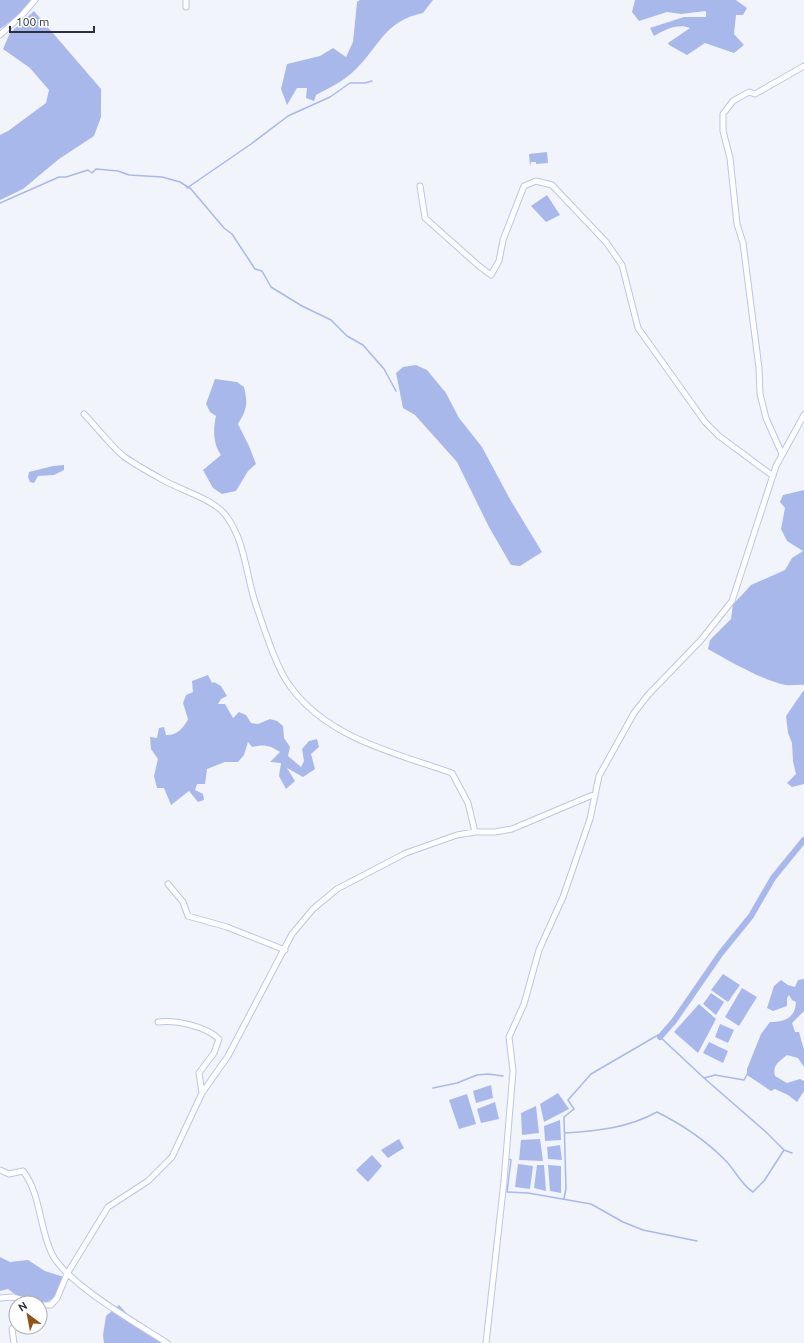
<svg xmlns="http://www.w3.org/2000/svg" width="804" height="1343" font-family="Ubuntu,sans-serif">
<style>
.forest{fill:#a8b8eb}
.water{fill:#a9b8eb}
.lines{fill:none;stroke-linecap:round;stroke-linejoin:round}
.stream{stroke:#a9b8eb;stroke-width:1.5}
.canal{stroke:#a9b8eb;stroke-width:6}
.minor-casing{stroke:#bbc6e6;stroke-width:7}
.minor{stroke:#fff;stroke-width:5}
</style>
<rect width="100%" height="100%" fill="#f2f4fb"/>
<path class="forest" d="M0 0H30L31 1 16 17 0 29Z
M360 0H433L423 13C384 21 380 46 355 70 344 81 329 88 316 95L314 101 306 98 307 88H297L287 105 281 89 287 64 320 56 333 48 346 57 353 42 357 2Z
M635 0H736L747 8 743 15H736L734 34 744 45 734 53 705 43 687 55 669 45 668 43 690 28C678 23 664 30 654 36L650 28 684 17H706V11L681 14 667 12 639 21 632 12Z
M34 11 101 89V117L94 136 59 159 23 189 0 200V135L8 131 46 103 49 90 30 68 3 49 10 33Z
M416 365 427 370 446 393 459 418 482 447 511 501 542 552 520 566 511 565 489 527 457 462 415 415 403 408 396 373 403 367Z
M215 379 237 382 244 387C248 404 247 409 238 424L249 446 256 464 248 471 236 491 222 494 213 488 203 470 221 455C213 444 213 429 216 416L210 412 206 404Z
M64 465V470L54 475 38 476 34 483 30 482 28 477 29 472 53 466Z
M804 490V685C798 684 791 686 785 685 758 678 733 663 708 649L710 640 731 619 733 604 741 596 751 585 785 570 792 558 803 551 787 541 781 529 785 508 780 502 783 495Z
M208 675 212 683 214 682 221 686 227 696 221 699 218 704H225L233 718 239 712 246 715 251 723 258 724 270 719 277 721 283 726 284 738 290 747 288 756 301 767 304 761 302 749 309 741 317 739 319 747 311 754 315 769 303 777 287 768 295 781 286 789 279 776 281 763 270 762 280 752C270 745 264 744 252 747L248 742 244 755 238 762H225L207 769 205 784H197L195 790 203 794 204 800 198 802 189 791 171 805 164 788H157L154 776 158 759 151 749 150 737 157 738 159 728 164 727 166 735C176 736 184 728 188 719L183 703 186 695 193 692 192 681Z
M804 690V784L792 787 787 783 796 774 793 761 792 743 788 733 786 716Z
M0 1257 10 1262 28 1260 45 1271 64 1277 55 1297 44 1304 33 1303 20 1298 8 1289 0 1291Z
M119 1305 143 1331 164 1343H104L103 1335 106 1316Z"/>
<path class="water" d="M547 152 548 163 536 164V162H531L530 166 529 154Z
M547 195 560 215 546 222 531 206Z
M723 974 740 985 728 1002 711 990Z
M804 979V1011L792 1023 795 1032H799L804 1050V1067L798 1058 787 1055C779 1062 772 1065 775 1076L787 1083 800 1079 804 1081V1091L797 1102 788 1095 775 1089 771 1091 747 1075V1069L761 1034 770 1022C785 1022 795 1018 796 1002L792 1000 789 995 787 998V1006L773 1011 767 1008 774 986 781 980 788 985 795 987 798 980Z
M742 988 757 997 739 1026 725 1017Z
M711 993 724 1002 716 1015 703 1004Z
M699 1004 716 1019 698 1053 674 1032Z
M720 1024 734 1030 728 1043 715 1037Z
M709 1042 728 1051 723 1063 703 1053Z
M491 1085 493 1098 476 1103 473 1091Z
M558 1093 569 1109 544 1122 540 1104Z
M467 1094 476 1124 459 1129 449 1100Z
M495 1102 499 1119 481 1123 477 1109Z
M536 1106 539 1133 522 1135 521 1113Z
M560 1120 561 1140 545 1141 544 1126Z
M399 1139 404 1148 388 1158 381 1150Z
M540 1139 543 1161 519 1160 521 1140Z
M560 1145 562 1160 548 1159 547 1147Z
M372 1155 382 1166 368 1182 356 1170Z
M518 1164 533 1166 530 1189 515 1187Z
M537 1165H544L546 1191 534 1188Z
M548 1165 561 1166V1193L550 1191Z"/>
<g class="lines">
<path class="stream" d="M187 188 251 144 288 116 330 97 350 83H365L372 81
M0 203 59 177H66L88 170 92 173 96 169 118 171 129 175 162 177 180 182 191 189 224 228 232 234 255 269 262 271 271 287 302 306 331 320 347 336 363 345 384 369 396 391
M704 1078 766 1132 784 1150 792 1153
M433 1088 457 1083 477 1075 488 1074 503 1076
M565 1133C597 1131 628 1128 657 1112 681 1124 705 1140 724 1159 735 1169 740 1184 753 1192L764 1181 784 1150
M509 1159 511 1160 507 1192 528 1193 591 1204 623 1222 643 1230 697 1241
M564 1198 566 1189 564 1117 574 1109 568 1100 591 1074 658 1035 704 1078 715 1075 744 1080 748 1073"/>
<path class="canal" d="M660 1037 674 1021 721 953 751 916 773 878 804 840"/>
<defs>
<path id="minor" d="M186 0V7
M0 35 22 15 35 0
M420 186 425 218 479 266 491 275 499 261 503 240 524 186 536 181 552 185 606 242 622 265 638 328 705 422 719 436 773 476
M84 414C96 426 113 449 126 458 138 466 152 474 165 481 183 491 216 500 227 517 245 542 246 574 255 602 263 625 276 668 290 686 327 738 395 753 452 773L468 803 475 832
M782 454 766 418 760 394 759 368 743 243 737 224 730 158 723 131V114L733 101 749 92 755 94 804 66
M168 884 183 902 188 916 227 927 285 950
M158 1022C177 1020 205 1026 219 1039L214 1053 199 1073 202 1093
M0 1170 9 1174 23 1171C41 1194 39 1228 52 1254 67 1284 138 1324 167 1343
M0 1298 13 1297 33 1303
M40 1305H51L57 1298 67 1274 108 1207 148 1181 172 1157 202 1093 228 1056 292 934 313 909 337 889 406 853 457 835 475 832H495L512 829 595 794
M14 1343 12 1329 16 1324
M486 1343 504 1181 513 1071 509 1037 524 1004 539 950 563 897 590 819 599 776 634 713 648 695 701 640 732 601 776 466 804 415"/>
</defs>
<use href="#minor" class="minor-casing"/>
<use href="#minor" class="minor"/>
</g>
<g transform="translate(28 1315) rotate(328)"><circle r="19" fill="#ffffff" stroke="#abacb1"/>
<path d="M0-3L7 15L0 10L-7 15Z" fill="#905414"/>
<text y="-6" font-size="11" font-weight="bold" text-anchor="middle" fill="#2c303d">N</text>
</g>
<path d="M10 26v6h84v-6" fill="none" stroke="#2c303d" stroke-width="2"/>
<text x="16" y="26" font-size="12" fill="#2c303d" stroke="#ffffff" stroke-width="3" paint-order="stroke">100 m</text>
</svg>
